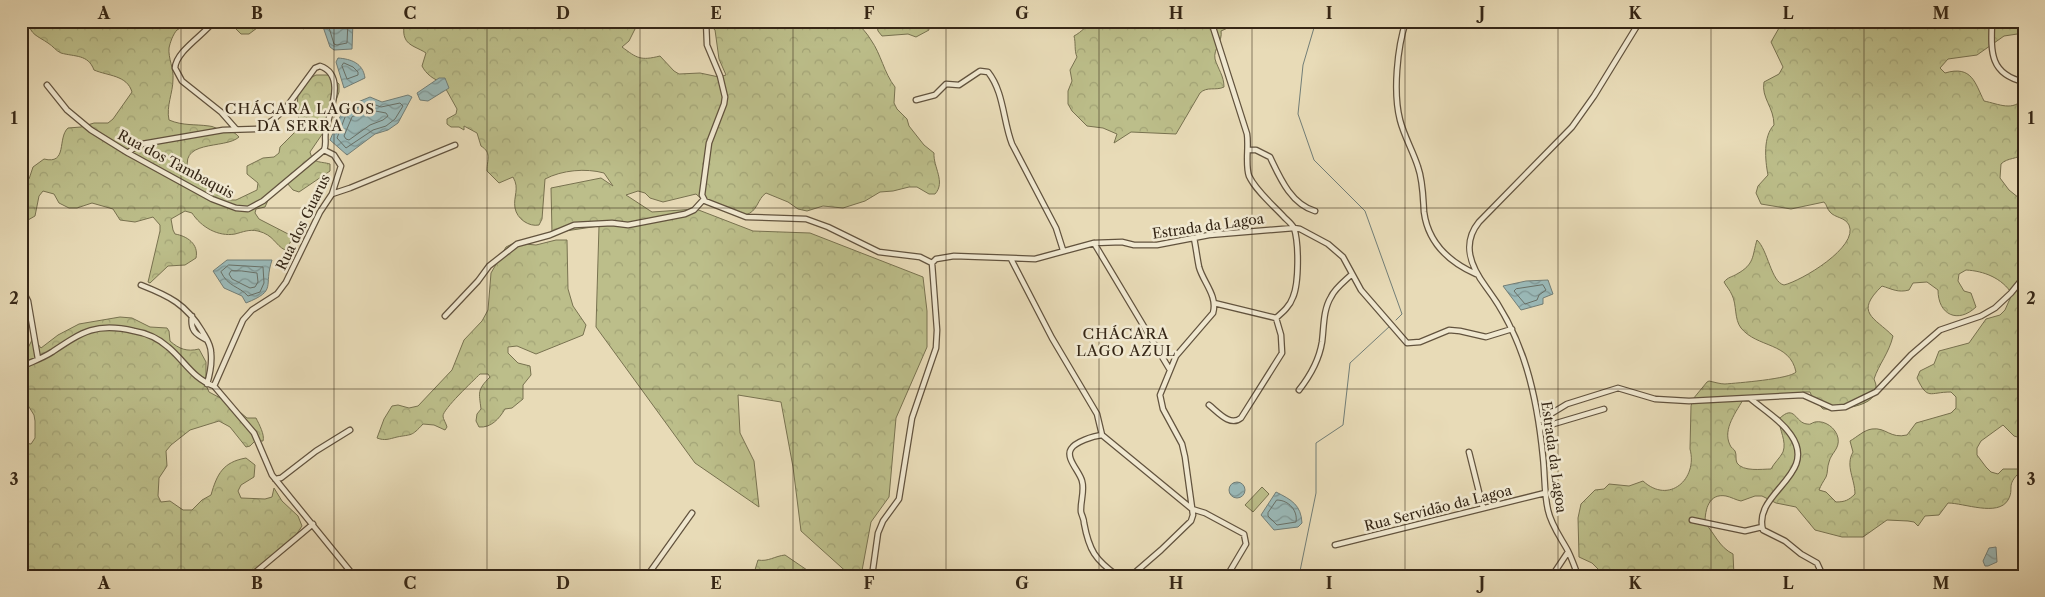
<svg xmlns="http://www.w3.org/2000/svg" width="2045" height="597" font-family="'Libre Caslon Text',serif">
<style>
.green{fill:#bcbe8a;stroke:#787250}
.forest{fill:url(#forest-crowns);stroke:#787250;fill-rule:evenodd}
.water{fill:url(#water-waves);stroke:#727e77}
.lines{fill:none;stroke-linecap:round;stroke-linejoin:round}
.shore{stroke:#687067;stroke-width:1}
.stream{stroke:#727e77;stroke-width:1}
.minor-casing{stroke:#62533e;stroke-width:7}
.minor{stroke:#f0e8d0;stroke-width:4.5}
.grid{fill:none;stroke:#352616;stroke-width:1;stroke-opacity:0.55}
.labels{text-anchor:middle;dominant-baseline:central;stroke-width:5;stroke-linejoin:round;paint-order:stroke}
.street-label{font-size:14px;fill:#352616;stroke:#f0e8d0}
.neighbourhood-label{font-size:15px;letter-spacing:1px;fill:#352616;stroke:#f0e8d0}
.neatline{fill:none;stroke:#352616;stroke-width:2}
.grid-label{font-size:16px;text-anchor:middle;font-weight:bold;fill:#352616}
</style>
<defs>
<pattern id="forest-crowns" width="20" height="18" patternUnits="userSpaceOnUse" patternTransform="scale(1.25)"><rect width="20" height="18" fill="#bcbe8a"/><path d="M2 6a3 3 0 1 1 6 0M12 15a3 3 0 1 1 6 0" fill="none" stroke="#a2a376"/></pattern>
<pattern id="water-waves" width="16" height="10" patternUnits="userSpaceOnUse" patternTransform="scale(1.25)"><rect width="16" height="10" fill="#9ab9b8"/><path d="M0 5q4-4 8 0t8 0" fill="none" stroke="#7e9695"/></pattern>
</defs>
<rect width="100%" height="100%" fill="#e8dbb7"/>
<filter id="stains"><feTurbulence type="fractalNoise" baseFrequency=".004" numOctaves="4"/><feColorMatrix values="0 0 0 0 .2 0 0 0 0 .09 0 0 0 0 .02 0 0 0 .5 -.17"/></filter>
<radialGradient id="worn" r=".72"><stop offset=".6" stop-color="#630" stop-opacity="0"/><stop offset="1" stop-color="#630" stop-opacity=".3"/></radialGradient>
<path class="green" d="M1262 487 1269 494 1253 512 1245 505Z"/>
<path class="forest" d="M28 21H209C199 30 184 24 177 30 173 34 170 43 169 48 168 58 174 69 173 79 173 93 166 106 169 120 183 126 195 124 209 126 213 126 217 129 221 130 229 132 233 130 239 137 225 150 175 138 190 175L228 200H236L257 190 258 183 247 174V166L263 158 274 157 279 153 280 147 294 133 299 121 297 107 298 94 310 78 316 75H329L339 84V92L325 130 310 152C313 164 320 161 330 164V171L299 192 293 190 287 183 270 196 265 207 256 209 255 213 259 219 292 236V240L285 250C275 245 274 235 258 231 249 229 243 232 235 234 218 237 201 227 192 213L185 211 171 219 173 230 175 234C187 236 199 244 196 258L185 265 168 266 150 283 148 282 149 278 160 231V225L153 217 135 222 120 220 113 209 92 203 77 208H69L59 203 54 194 43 191 39 196 35 216 21 224V183L29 179 33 167 44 159C68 165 57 138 68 128L81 127 94 123H108L113 119 132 92C127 75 108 76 94 70 88 54 75 57 61 53 56 51 53 46 48 43 38 36 30 35 28 21Z
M236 21H307L304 29 293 23 277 28 274 22 261 25 249 34H241L236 29Z
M401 21H644L635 29 629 41 622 47C637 58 640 61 660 56L674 71 679 74 700 73 719 77 726 75 719 59 715 30 705 21H855C861 27 867 33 871 40 881 54 884 73 895 87L894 103 897 109 907 119 909 126 924 145 934 153C933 167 946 182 935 194H929L917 187H909L893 191 880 192 865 201 843 208 823 206 807 211 798 209 788 202 766 193C757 199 758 212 745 215L705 202 696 194 663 202 650 198 645 193 638 191 626 195 652 212 696 209 753 231 810 233 923 277 927 311V347L896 418 889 497 871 522 861 576H851L801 531 793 467 781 402 738 395 740 433 754 461 759 507 695 463 596 327 599 226 552 233 551 188 601 178 613 186 604 173C586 168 562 170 545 179L542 219 539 225C529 227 517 219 515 208 513 196 520 189 513 177L499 183 487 171C487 159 492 153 481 146L477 133 464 126V130L459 127H451L447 124V119L456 114 457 109 442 82C434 80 426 74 422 66L426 53C419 48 408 46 405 38 402 31 406 26 401 21Z
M876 21H927L929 30 916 37 908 34 882 36 878 31Z
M1095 21H1234L1232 26 1221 31C1223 41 1213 49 1215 59 1218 69 1224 76 1224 87 1216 91 1207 86 1200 93L1176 134 1131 132 1114 143 1117 134 1103 128 1087 126 1072 111 1068 104V91L1072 81 1070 70 1077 57C1074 50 1076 43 1074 36 1082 32 1086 25 1095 21Z
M1783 21H2024V33L2004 36 1977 55 1948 59 1940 68 1945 73C1972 65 1975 83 1984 101 1999 104 2013 112 2024 98V153C2017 160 2008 157 2001 164L2000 178 2009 190 2024 202V439L2014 436 2003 425 1981 441 1977 448V455L1986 467 1991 472 1998 474 2003 469H2017L2020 472C2005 486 2015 488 2008 500 1998 517 1964 503 1948 503L1939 515 1925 516 1918 526 1914 522 1908 521 1887 520 1863 537H1842L1815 530 1796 507 1776 503 1762 496H1755L1741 501C1736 500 1731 497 1726 496 1709 493 1705 509 1705 523 1715 534 1719 547 1733 554L1734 576H1670L1656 574 1648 576H1605L1592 563 1579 557 1578 518 1581 504 1595 490 1604 489 1609 484 1629 486 1643 481C1669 505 1698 479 1690 449L1691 406 1693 399 1707 382 1709 381C1714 382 1720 384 1725 384 1737 383 1790 379 1796 372 1790 342 1757 348 1741 328 1734 319 1737 305 1732 295 1730 290 1726 286 1724 282 1728 277 1732 277 1737 274 1755 264 1752 256 1757 240 1768 250 1771 282 1784 285 1801 281 1859 247 1849 225 1845 217 1835 218 1830 212 1827 209 1827 205 1824 202L1791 209 1761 204 1756 193 1758 186 1768 175C1765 160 1763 136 1774 125 1774 107 1761 98 1764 82L1779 74 1783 67 1771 42ZM1966 270C1984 271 2002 278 2012 294L2005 310 2000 315 1986 319 1969 343 1939 351 1934 364 1920 371 1917 378C1928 401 1929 392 1951 392L1956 397V408L1951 413 1916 423 1907 435C1890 439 1886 427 1872 429 1864 430 1857 437 1850 441L1853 452C1845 466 1855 479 1855 494 1849 500 1845 502 1836 502L1826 492 1819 490C1821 485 1823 482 1826 477 1828 473 1827 467 1829 462 1831 453 1840 449 1838 438 1836 428 1825 420 1815 422 1811 423 1811 425 1807 424 1795 423 1795 403 1779 419 1779 430 1787 441 1783 452 1780 458 1774 463 1771 469 1762 469 1743 472 1737 463 1735 459 1737 455 1735 451 1734 449 1731 448 1730 445 1722 429 1737 411 1744 398 1759 394 1773 393 1787 398L1803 392H1810L1813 399 1823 409C1840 410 1887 407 1874 379 1879 364 1889 353 1893 336 1874 317 1854 313 1882 286 1892 289 1898 293 1909 290L1913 283 1927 282 1938 290C1938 315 1958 324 1976 307L1971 293 1964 291 1958 281 1959 274Z
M556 240H567L568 289 573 306 586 325 583 335 536 354 517 346 508 347V353L518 363 530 366 531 375 523 385V399L512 408 505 409C499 419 491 428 479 427L476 421 477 414 481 409C479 392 477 390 490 377L488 374H480C473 381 443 409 443 416 443 419 446 423 447 427L445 430 434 425 423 424C411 437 412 434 397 437 389 439 385 441 377 438L384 419 392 406 398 405 409 408 418 406 452 370 464 340 482 321 488 310 491 273 506 247 514 243 536 245Z
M120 317 132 318 150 327 167 328 169 331 170 341C179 349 187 352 199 349L206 362V385L209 392 228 402 247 418H256C259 424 265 435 263 441H255L250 446 246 447 230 427 219 421 190 430 171 445 166 451 167 466 159 478 158 496 161 502 170 501 183 510H192L202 500 211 495C217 474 223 462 246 458L255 465 254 477 241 485 238 491 241 498 265 499 272 497 274 488 282 501 298 516 302 526 294 538 251 576H21V439L23 443 31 444 35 438V421L34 415 21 394V362L33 338 41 348 58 335 79 324Z
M785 555 807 570 800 576H752L754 573 758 560C768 562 775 556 785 555Z"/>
<path class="water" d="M321 21H353L352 49 334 50 330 47Z
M338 58C351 59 363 63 365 78L344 88 336 62Z
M439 78H445L449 88 428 101 420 100 417 93Z
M408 95 412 97 398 123 388 130 375 134 347 155 330 140 345 105 348 106 370 97 382 102Z
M227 260H272C263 287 278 290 246 303L242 296 224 288 213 271Z
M1548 280 1553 294 1543 298V304L1521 310 1503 286 1526 281Z
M1229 490a8 8 0 1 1 16 0a8 8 0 1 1-16 0Z
M1276 492C1292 500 1301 505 1302 523L1298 527 1274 530 1261 515Z
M1996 547 1997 562 1988 566H1985L1983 561 1989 548Z"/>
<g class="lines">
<path class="shore" d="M327 21 334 44 337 45 347 43 348 21
M344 63 353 67 358 72V75L347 79 342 66Z
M370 103 381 107 400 103 403 106 395 119 386 126 373 130 346 148 337 138 347 112Z
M370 110 386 113 388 116 383 120 370 125 349 140 346 139 344 136 352 117Z
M229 265 263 267 264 283 260 292 248 296C239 286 228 287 221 272Z
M242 271 257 273 258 282 255 287 250 288 232 279 229 274 231 271Z
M1543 285 1546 290 1539 295 1537 300 1525 304 1514 291 1516 289Z
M1277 500C1289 500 1298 511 1296 522L1277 525 1268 516V513Z"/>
<path class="stream" d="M1316 21 1303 65 1298 114 1314 160 1365 211 1402 314 1396 320
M1299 576 1316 493V443L1343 425 1350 363 1390 326"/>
<defs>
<path id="minor" d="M214 21C204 35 176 51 175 68L182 81 221 112 236 129
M706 21 707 45 720 76 725 97 724 104 709 143 702 195 705 201 746 217 806 219 828 227 879 252 920 257 932 263 936 259 954 256 1035 259 1094 243 1122 242 1134 245H1157L1209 235 1294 228 1300 229 1328 244 1343 257 1361 290 1407 343 1420 342 1449 330 1460 331 1486 337 1512 329
M1211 21 1247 134C1249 146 1245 165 1249 176 1256 191 1273 205 1284 217 1287 220 1292 224 1294 228 1299 243 1299 283 1293 297 1290 306 1283 312 1276 318L1214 303
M1406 21C1397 48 1393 93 1400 120 1404 136 1413 151 1418 167 1423 181 1423 197 1424 212 1428 242 1449 262 1476 274
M1992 21C1991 51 1989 74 2024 82
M1542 24 1544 21
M47 85 67 110 91 130 128 153 212 199 236 208 248 209 263 201 324 150C327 144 324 137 326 130 329 113 347 75 320 66L315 68 285 109 273 120 258 129 223 130 142 144 136 146 128 153
M916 100 935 95 946 84 959 85 980 71 988 72C1004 92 1003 121 1012 144L1056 228 1063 250
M324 150 334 155 341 166 332 194 320 212 286 282 277 294 252 310 243 320 214 386 254 433 272 475 354 576
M1249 150H1256L1270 157C1280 178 1291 204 1315 211
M332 194 350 188 455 145
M1094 243 1170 370
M1011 259 1052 338 1097 414 1102 435 1192 509 1205 513 1244 534 1246 544 1227 576
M141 285C169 296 186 304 202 331 206 338 211 344 211 353 212 363 210 374 207 384
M21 287 28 301 38 359
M192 316C190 330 195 334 207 340
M445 316 478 281 489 266 517 244 550 235 574 225 612 223 628 225 685 214 694 210 704 199
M21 367C31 362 43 358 52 352 82 332 96 322 134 331 146 333 158 338 168 347 184 360 193 379 214 386
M1299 390C1310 376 1319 361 1322 342 1324 327 1323 310 1331 297 1335 288 1345 281 1352 274
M1751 399C1764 410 1781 420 1791 435 1819 475 1752 493 1763 530L1785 541 1801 554 1817 563 1823 576
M1209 405C1218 412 1230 427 1241 418L1282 353 1281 335 1276 318
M1539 421 1567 404 1618 388 1655 399 1689 401 1803 395 1832 408 1845 407 1876 392 1911 355 1940 330 1981 316 1995 308 2011 293 2024 277
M1540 428 1604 409
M1102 435C1093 436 1075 442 1071 449 1065 458 1080 472 1082 481 1085 491 1080 502 1081 512 1082 516 1084 519 1084 523 1089 550 1095 560 1118 576
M1469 452 1483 508
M275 479 281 478 316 451 350 430
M1692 520 1745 531 1762 527
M1335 545 1545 493
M251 576 313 524
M647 576 692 513
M872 576 878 533 883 521 899 499 912 418 936 348 937 330 932 263
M1131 576 1161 550 1191 521 1193 515 1185 457 1182 444 1163 409 1160 395 1176 356 1213 313C1218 296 1203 282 1199 267 1197 257 1196 248 1194 238
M1552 576 1568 552
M1578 576C1575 568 1572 559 1568 551 1561 538 1551 525 1548 510 1544 493 1545 475 1543 457 1537 396 1524 337 1486 287 1471 267 1461 244 1479 222L1572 127 1594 96 1640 21"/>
</defs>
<use href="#minor" class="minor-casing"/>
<use href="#minor" class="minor"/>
</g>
<path class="grid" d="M181 21V576M334 21V576M487 21V576M640 21V576M793 21V576M946 21V576M1099 21V576M1252 21V576M1405 21V576M1558 21V576M1711 21V576M1864 21V576M21 208H2024M21 389H2024"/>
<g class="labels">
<g class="street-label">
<text transform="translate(176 164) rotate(28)">Rua dos Tambaquis</text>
<text transform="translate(303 222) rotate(-64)">Rua dos Guarus</text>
<text transform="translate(1208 226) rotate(-8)">Estrada da Lagoa</text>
<text transform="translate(1554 457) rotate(82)">Estrada da Lagoa</text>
<text transform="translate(1438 508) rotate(-14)">Rua Servidão da Lagoa</text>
</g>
<g class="neighbourhood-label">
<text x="300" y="108">CHÁCARA LAGOS<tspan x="300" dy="17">DA SERRA</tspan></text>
<text x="1126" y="333">CHÁCARA<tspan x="1126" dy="17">LAGO AZUL</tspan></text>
</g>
</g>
<rect width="2045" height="597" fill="none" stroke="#e8dbb7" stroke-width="55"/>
<rect x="28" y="28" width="1990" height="542" class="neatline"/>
<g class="grid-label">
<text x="104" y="19">A</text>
<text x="257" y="19">B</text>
<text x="410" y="19">C</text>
<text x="563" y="19">D</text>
<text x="716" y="19">E</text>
<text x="869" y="19">F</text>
<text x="1022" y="19">G</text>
<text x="1176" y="19">H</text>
<text x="1329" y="19">I</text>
<text x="1482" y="19">J</text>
<text x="1635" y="19">K</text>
<text x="1788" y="19">L</text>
<text x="1941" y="19">M</text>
<text x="14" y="124">1</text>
<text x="2031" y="124">1</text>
<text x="14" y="304">2</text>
<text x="2031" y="304">2</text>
<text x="14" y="485">3</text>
<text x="2031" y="485">3</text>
<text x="104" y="589">A</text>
<text x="257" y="589">B</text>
<text x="410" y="589">C</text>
<text x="563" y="589">D</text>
<text x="716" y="589">E</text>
<text x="869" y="589">F</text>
<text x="1022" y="589">G</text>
<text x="1176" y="589">H</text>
<text x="1329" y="589">I</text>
<text x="1482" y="589">J</text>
<text x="1635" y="589">K</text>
<text x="1788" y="589">L</text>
<text x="1941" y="589">M</text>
</g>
<rect width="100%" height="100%" filter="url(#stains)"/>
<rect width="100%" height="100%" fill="url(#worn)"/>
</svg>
